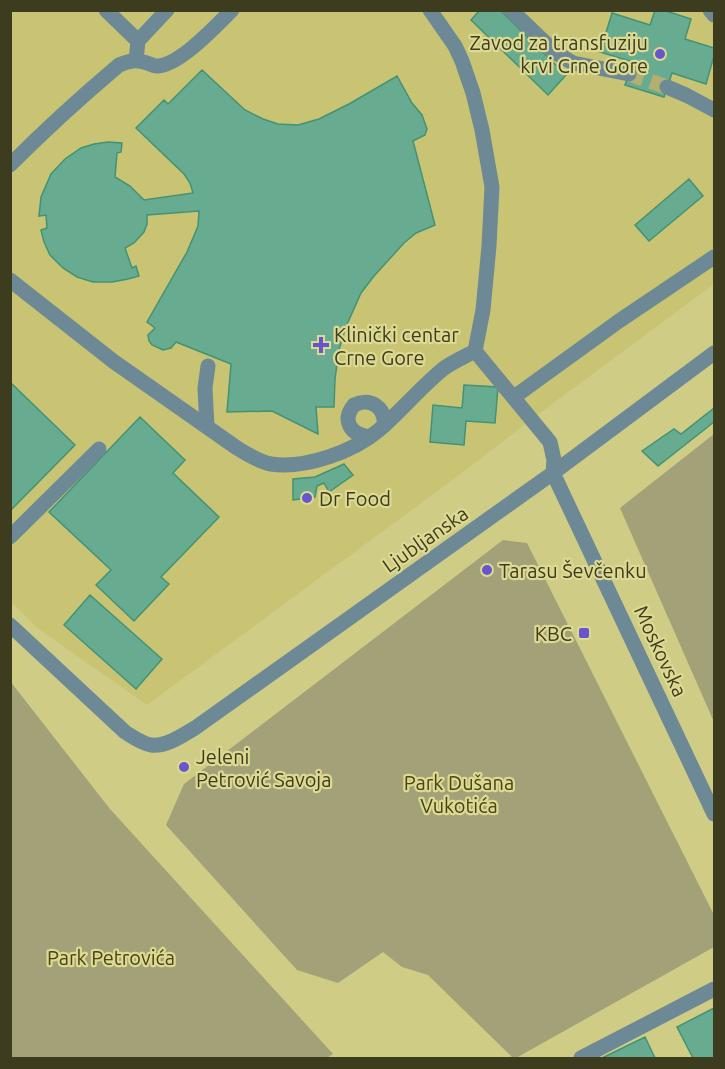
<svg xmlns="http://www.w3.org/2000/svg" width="725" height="1069" font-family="Ubuntu,sans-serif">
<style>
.built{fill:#c8c474}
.green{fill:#a3a177}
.building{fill:#67ac90;stroke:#439274;stroke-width:1.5}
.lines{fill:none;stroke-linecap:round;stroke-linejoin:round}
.minor-tunnel{stroke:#b2af71;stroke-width:15;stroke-dasharray:15 8;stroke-linecap:butt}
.minor{stroke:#6d8995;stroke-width:15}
.poi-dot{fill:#6854cd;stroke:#dcd992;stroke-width:2}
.labels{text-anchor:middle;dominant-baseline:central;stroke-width:4.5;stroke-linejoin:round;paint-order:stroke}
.poi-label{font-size:20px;fill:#3e3c1f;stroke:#dcd992;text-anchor:start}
.street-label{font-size:20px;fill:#3e3c1f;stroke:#dcd992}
.park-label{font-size:20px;fill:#484515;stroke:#dcd992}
</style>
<rect width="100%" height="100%" fill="#cfcc85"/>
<path class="built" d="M10 11H714V284L548 407 451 481 147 705 36 627 11 602Z"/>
<path class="green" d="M714 434V722L620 508Z
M503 540 527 543 714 915V947L516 1058H513L428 975 402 967 383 952 338 983 297 970 166 825 184 784Z
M10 681 110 809 333 1054 327 1058H11Z"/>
<path class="building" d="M480 10H500L566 75 548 95 471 20Z
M655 10H663L691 19 685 39 714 48V56L706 84 672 73 664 97 625 85 633 62 600 52 612 13 650 25Z
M202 70 245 110 263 119 278 124 298 125 319 119 349 104 397 76 412 103 422 115 427 129 425 135 413 141 435 225 416 233 404 243 374 276 361 293 345 329 339 350 335 379 334 407H316L318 434 272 411 227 412 231 364 176 342 171 348 163 350 152 345 149 341 148 335 155 328 147 322 187 252 198 226 199 211 147 215V224L144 232 134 243 125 248 132 268 136 266 139 276 128 279 112 282H93L77 277 63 268 50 255 44 242 41 230 47 228 46 215 39 216 41 197 51 174 65 159 81 148 94 144 108 142 122 143 121 152 117 153 115 177 130 186 144 200 193 193 190 183 184 174 136 128 164 100 168 104Z
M689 179 703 196 649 241 635 225Z
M10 382 75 445 10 511Z
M464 385 498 387 495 423 466 421 464 445 430 442 433 405 462 408Z
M714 408V422L658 466 642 451 674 429 681 434Z
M140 417 185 460 173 473 219 517 161 577 169 584 134 621 96 585 111 570 49 512Z
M344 464 353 475 329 492 324 483 317 486 315 497 293 500V479L315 477Z
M90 595 162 659 136 689 64 625Z
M714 1008V1058H693L677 1027Z
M645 1037 655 1058H602Z"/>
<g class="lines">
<path class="minor-tunnel" d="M629 74 667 87"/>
<path class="minor" d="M106 10 138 41
M430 10 455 46 462 61 473 93 482 130 492 187 489 246 483 310 475 351 550 442 554 460 553 473 714 814
M511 10 556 53 573 63 629 74
M710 10 714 15
M136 60 138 41 167 10
M667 87 686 95 714 110
M10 165C45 130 81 97 119 65 129 61 136 59 147 63 150 64 153 66 156 66 178 67 216 26 232 10
M10 280 113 361 237 448C247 454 259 462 271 464 305 469 353 452 379 430 401 411 420 388 443 369 452 362 464 357 475 351
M514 397 619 321 714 257
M207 427 205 388 208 366
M370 437C351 435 341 421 354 405 370 397 386 407 384 426
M10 537 99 449
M10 625 125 732C133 737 141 743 151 745 166 747 183 735 195 728L553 473 714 353
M581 1058 714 989"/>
</g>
<g class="poi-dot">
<circle cx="660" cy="54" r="6"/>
<path d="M318 336h6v6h6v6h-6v6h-6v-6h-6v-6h6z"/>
<circle cx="307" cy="498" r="6"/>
<circle cx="487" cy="570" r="6"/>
<rect x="578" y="627" width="12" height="12" rx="3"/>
<circle cx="184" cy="767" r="6"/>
</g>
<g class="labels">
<g class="poi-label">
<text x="648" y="42" text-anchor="end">Zavod za transfuziju<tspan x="648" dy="23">krvi Crne Gore</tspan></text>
<text x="334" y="334">Klinički centar<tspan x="334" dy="23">Crne Gore</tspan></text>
<text x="319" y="498">Dr Food</text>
<text x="499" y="570">Tarasu Ševčenku</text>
<text x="572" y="633" text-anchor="end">KBC</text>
<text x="196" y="756">Jeleni<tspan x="196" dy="23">Petrović Savoja</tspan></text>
</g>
<g class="street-label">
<text transform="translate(425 539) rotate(-35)">Ljubljanska</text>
<text transform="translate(661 651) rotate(65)">Moskovska</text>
</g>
<g class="park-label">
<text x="459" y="782">Park Dušana<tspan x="459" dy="23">Vukotića</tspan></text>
<text x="111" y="957">Park Petrovića</text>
</g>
</g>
<rect width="725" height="1069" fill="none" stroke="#3e3c1f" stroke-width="24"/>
</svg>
